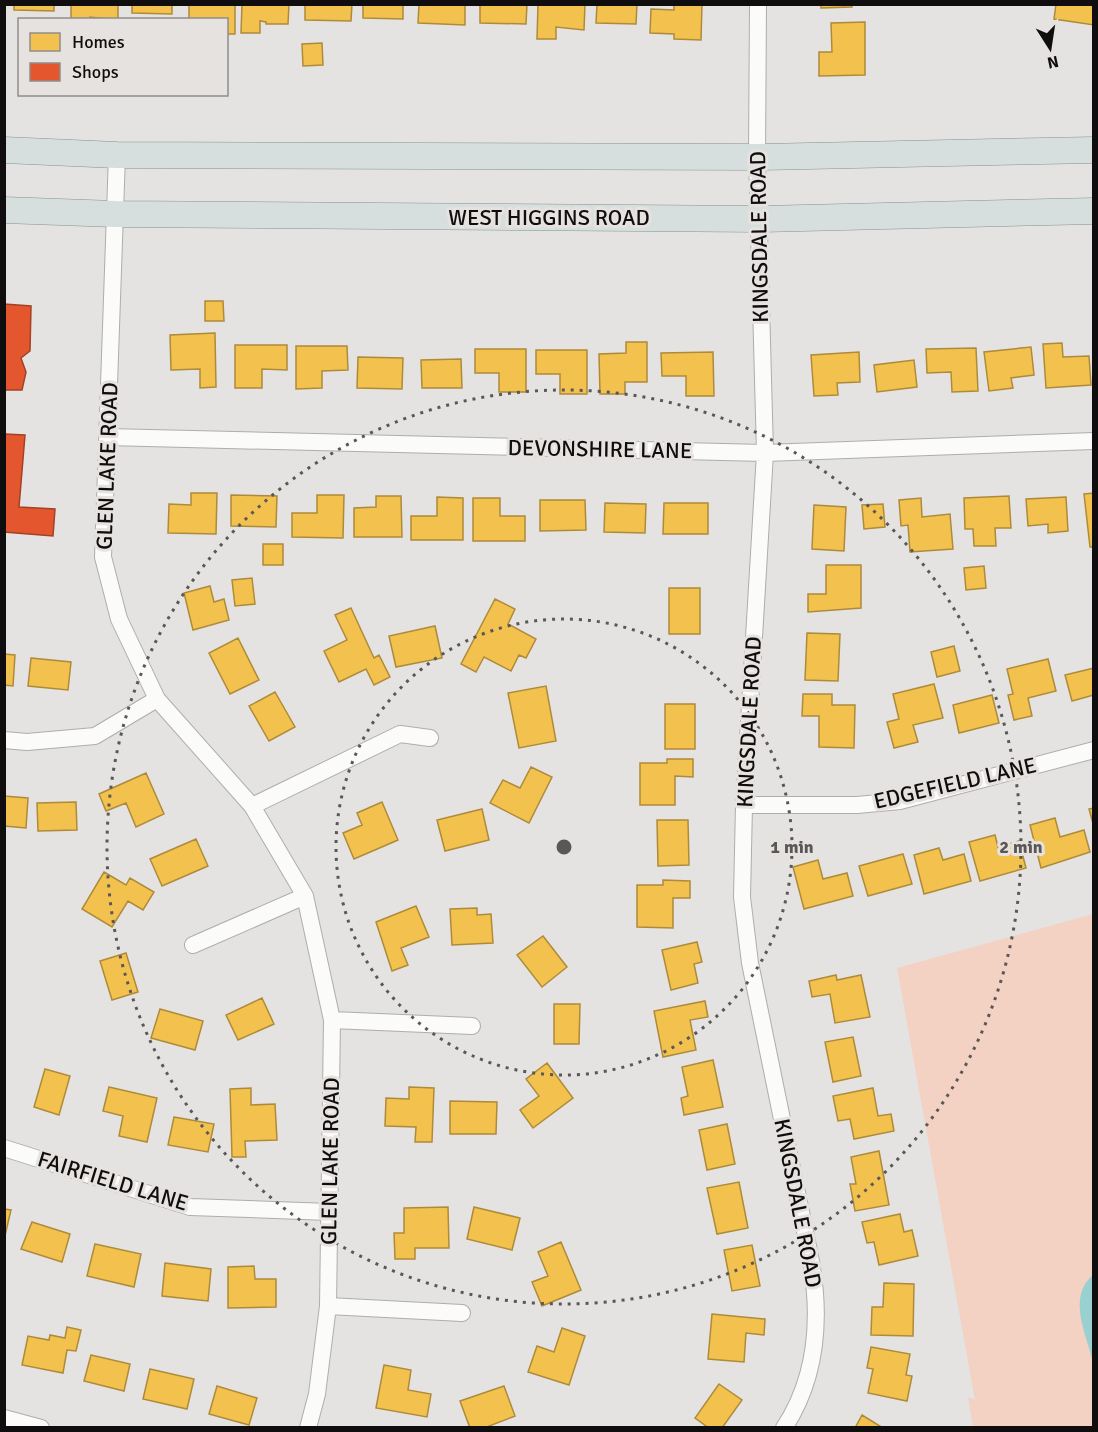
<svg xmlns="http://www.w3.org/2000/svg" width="1098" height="1432" font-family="Signika,sans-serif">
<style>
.green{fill:#f3d1c3}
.water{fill:#99d0d0}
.homes{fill:#f2c14e;stroke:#ae8b3a;stroke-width:1.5}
.shops{fill:#e4572e;stroke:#a44124;stroke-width:1.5}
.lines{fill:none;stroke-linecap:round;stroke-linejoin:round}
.street-casing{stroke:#afadac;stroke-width:18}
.primary-casing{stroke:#859392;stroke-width:27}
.street{stroke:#fbfbfa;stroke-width:16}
.primary{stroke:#d7dfde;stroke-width:26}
.ring{fill:none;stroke:#5a5857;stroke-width:3;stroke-dasharray:3 6}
.labels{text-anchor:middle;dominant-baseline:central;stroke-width:6;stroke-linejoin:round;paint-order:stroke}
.street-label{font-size:22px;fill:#0f0d0d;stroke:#e6e2e0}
.centre{fill:#5a5857;stroke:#e6e2e0;stroke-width:3}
.ring-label{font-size:18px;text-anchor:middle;font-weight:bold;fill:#5a5857;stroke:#e6e2e0;stroke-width:6;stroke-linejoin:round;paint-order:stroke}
</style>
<rect width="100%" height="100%" fill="#e5e3e1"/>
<path class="green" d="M1093 914V1427H973L968 1397 975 1400 897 968Z"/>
<path class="water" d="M1093 1275V1362C1086 1333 1067 1297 1093 1275Z"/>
<path class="homes" d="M14 4H54V11L14 10Z
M71 4H118V20L90 17V20H71Z
M132 4H172V14L132 13Z
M189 4H235V34H226V20H189Z
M242 4H289L288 24H266V22L260 21V33H241Z
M305 4H352L351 21 305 20Z
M363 4H403V19L363 18Z
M419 4H465V25L418 23Z
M480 4H527L526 24 480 23Z
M538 4H585L584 30 556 27V39H537Z
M597 4H637L636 24 596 23Z
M674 4H702L701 40 674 39V34L650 33 651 9 674 10Z
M821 4H852V7L821 8Z
M1056 4H1094V25L1054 19Z
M865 22V75L819 76V52H832L831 23Z
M322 43 323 65 303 66 302 44Z
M205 301H223L224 321H205Z
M215 333 216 387 200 388V369L171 370 170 335Z
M626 342H647V382H625V394H600L599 354 626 353Z
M1062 343 1063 357 1089 356 1091 385 1046 388 1043 344Z
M235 345H287V370L262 369V388H235Z
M296 346H347L348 370 322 371V388L296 389Z
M1031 347 1034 375 1011 378 1013 388 989 391 984 352Z
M976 348 978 391 952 392 951 372 927 373 926 349Z
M475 349H526V392H499V373H475Z
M536 350H587V394H560V374H536Z
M713 352 714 396H686V376H662L661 353Z
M859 352 860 382 837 383 838 395 814 396 811 355Z
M358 357 403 358 402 389 357 388Z
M461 359 462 388H422L421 360Z
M914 360 917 387 877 392 874 365Z
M191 493H217L216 534 168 533 169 504 191 505Z
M1094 493V547H1090L1084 494Z
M231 495 277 496 276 527 231 526Z
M317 495H344L343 538 292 537V513H317Z
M376 496H401L402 537H354V508L376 507Z
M1009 496 1011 528H995L996 546H974L973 529H965L964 498Z
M437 497 463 498V540H411V516H437Z
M1066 497 1068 531 1048 533V524L1028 526 1026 499Z
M473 498H500V516H525V541H473Z
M921 498 922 517 950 514 953 549 910 552 908 525 901 526 899 500Z
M540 500H585L586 530 540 531Z
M605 503 646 504 645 533 604 532Z
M664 503H708V534H663Z
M883 504 885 527 864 529 862 505Z
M814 505 846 507 844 551 812 549Z
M263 544H283V565H263Z
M826 565H861V608L808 612V594H826Z
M984 566 986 588 966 590 964 568Z
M252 578 255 604 235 606 232 580Z
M210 586 214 602 224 599 229 620 193 630 184 593Z
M669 588H700V634H669Z
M495 599 515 609 508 624 536 639 526 658 519 655 511 671 484 657 476 672 461 664Z
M351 608 374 658 379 655 390 677 374 685 366 669 339 682 324 651 347 640 335 615Z
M435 626 442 658 396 667 389 636Z
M807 633 840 634 838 681 805 680Z
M238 638 259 680 230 694 209 653Z
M954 646 960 671 937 677 931 652Z
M4 654 15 655 13 686 4 685Z
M31 658 71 662 68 690 28 686Z
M1048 659 1056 691 1028 698 1032 716 1014 720 1008 695 1013 694 1007 669Z
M1094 668V695L1072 701 1065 675Z
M934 684 943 718 913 725 918 742 894 748 887 722 899 719 893 694Z
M546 686 556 741 519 748 508 693Z
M275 692 295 727 269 741 249 706Z
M803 694H832V705H855L854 748 819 747V716H802Z
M992 695 999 723 959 733 953 705Z
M665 704H695V749H665Z
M667 759H693V777L675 776V805H640V763H667Z
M531 767 552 777 529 823 490 803 503 780 520 788Z
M146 773 164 814 136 827 126 803 106 811 99 794Z
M4 796 28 798 26 828 4 826Z
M76 802 77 830 38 831 37 803Z
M382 802 398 840 354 859 343 833 362 825 357 813Z
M1094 808V827L1089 809Z
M482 809 489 840 445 851 437 820Z
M1055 818 1060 837 1084 830 1090 852 1041 868 1030 825Z
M657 820H688L689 865 658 866Z
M995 835 998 847 1019 841 1026 868 980 881 969 842Z
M196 839 208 866 162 886 150 859Z
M939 848 943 860 964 854 971 881 924 894 914 855Z
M903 854 912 884 868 896 859 866Z
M818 860 823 879 847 873 853 896 804 909 793 867Z
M104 872 126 885 130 878 154 892 143 910 128 901 112 927 82 909Z
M663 880 690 881V898H673V928L637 927V885H663Z
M416 906 429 937 401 948 408 965 392 971 376 922Z
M477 908V915L491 914 493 943 452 945 450 909Z
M543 936 567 967 542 987 517 955Z
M697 942 702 962 694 964 698 983 671 990 662 950Z
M126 953 138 992 112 1000 100 961Z
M836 975 837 980 861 975 870 1017 835 1023 830 994 812 997 809 981Z
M262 998 274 1024 238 1040 226 1015Z
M705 1001 708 1017 690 1020 696 1050 663 1057 654 1011Z
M554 1004H580L579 1044H554Z
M160 1009 203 1021 195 1050 151 1038Z
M853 1037 861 1076 833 1082 825 1042Z
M713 1060 723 1107 684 1115 681 1098 688 1096 682 1067Z
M547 1063 573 1098 533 1128 520 1110 539 1096 526 1079Z
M45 1069 70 1076 59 1115 34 1107Z
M109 1087 157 1098 147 1142 119 1136 123 1116 103 1111Z
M409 1087 434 1088 432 1142H415L416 1127 385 1126 386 1098 409 1099Z
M251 1088V1105L275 1104 277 1140 245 1141 246 1157H232L230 1089Z
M873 1088 878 1116 891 1114 894 1131 854 1139 850 1119 838 1121 833 1096Z
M450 1101 497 1102 496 1134H450Z
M174 1117 214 1124 208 1152 168 1145Z
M727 1124 735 1164 707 1170 699 1130Z
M879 1151 889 1205 855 1211 850 1184H856L851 1157Z
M739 1182 748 1228 717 1234 707 1188Z
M448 1207 449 1248H415V1259H395L394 1233H404V1208Z
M474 1207 520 1218 512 1250 467 1239Z
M4 1209 11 1210 4 1240Z
M900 1214 904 1232 912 1230 918 1256 879 1265 874 1242 867 1243 862 1222Z
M32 1222 70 1234 62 1262 21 1249Z
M561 1242 581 1290 542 1306 532 1282 548 1276 538 1252Z
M95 1244 141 1254 134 1287 87 1276Z
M752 1245 760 1286 732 1291 724 1250Z
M165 1263 211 1269 208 1301 162 1296Z
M254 1266 255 1279H276V1307L228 1308V1267Z
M884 1283 914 1284 913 1336 871 1335 872 1307H883Z
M712 1314 765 1319 764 1335 746 1333 744 1362 708 1359Z
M67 1327 81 1330 76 1351 67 1350 63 1373 22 1365 28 1336 49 1340 50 1335 65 1338Z
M562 1328 585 1336 569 1385 528 1372 537 1346 554 1352Z
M871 1347 910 1354 906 1375 912 1376 907 1401 868 1393 873 1369 867 1368Z
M91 1355 130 1364 124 1391 84 1381Z
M384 1365 411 1370 408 1390 431 1394 427 1417 376 1408Z
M150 1369 194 1379 187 1409 143 1399Z
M719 1384 742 1400 722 1428H709L695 1418Z
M217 1386 257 1398 249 1425 209 1414Z
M504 1386 515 1416 484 1428H470L460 1401Z
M862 1415 883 1428H855Z"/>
<path class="shops" d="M4 304 31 306 30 351 21 358 26 372 22 390H4Z
M4 434 25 435 19 507 55 509 53 536 4 532Z"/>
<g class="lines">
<defs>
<path id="street" d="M758 4 757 157 765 453 744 805 742 897 750 963 810 1256C821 1314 818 1376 784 1428
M117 155 103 557 119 619 157 699 252 806 305 896 332 1020 328 1306 317 1394 308 1428
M107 437 765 453 1094 441
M4 740 27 742 95 736 157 699
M744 805H857L900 801 1094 750
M252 806 400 734 430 738
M193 945 305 896
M332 1020 472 1026
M4 1148 190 1207 330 1212
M328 1306 462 1313
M4 1418 41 1428"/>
<path id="primary" d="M4 150 117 155 757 157 1094 150
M4 210 115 214 759 219 1094 211"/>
</defs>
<use href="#street" class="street-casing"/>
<use href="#primary" class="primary-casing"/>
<use href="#street" class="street"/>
<use href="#primary" class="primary"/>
</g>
<g class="ring">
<circle cx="564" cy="847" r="228"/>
<circle cx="564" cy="847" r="457"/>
</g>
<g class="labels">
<g class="street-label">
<text x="549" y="217">WEST HIGGINS ROAD</text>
<text transform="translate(759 237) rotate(-91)">KINGSDALE ROAD</text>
<text transform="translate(600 449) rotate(1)">DEVONSHIRE LANE</text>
<text transform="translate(107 466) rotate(-88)">GLEN LAKE ROAD</text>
<text transform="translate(749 722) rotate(-87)">KINGSDALE ROAD</text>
<text transform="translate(955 783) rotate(-13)">EDGEFIELD LANE</text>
<text transform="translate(330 1161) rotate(-89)">GLEN LAKE ROAD</text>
<text transform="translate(113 1181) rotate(17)">FAIRFIELD LANE</text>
<text transform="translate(798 1203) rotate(79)">KINGSDALE ROAD</text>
</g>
</g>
<circle cx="564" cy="847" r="9" class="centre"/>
<g class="ring-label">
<text x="792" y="853">1 min</text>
<text x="1021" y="853">2 min</text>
</g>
<rect width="1098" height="1432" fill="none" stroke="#0f0d0d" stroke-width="12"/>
<rect x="18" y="18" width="210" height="78" fill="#e6e2e0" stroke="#908d8c" stroke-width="1.5"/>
<rect x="30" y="33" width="30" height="18" fill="#f2c14e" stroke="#908d8c" stroke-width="1.5"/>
<text x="72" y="48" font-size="18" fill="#0f0d0d">Homes</text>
<rect x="30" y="63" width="30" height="18" fill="#e4572e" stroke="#908d8c" stroke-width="1.5"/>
<text x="72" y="78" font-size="18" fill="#0f0d0d">Shops</text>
<g transform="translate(1050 48) rotate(168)" stroke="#e6e2e0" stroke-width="4.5" paint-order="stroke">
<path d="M0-4.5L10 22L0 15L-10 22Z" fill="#0f0d0d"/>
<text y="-9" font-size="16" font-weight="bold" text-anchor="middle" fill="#0f0d0d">N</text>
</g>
</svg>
